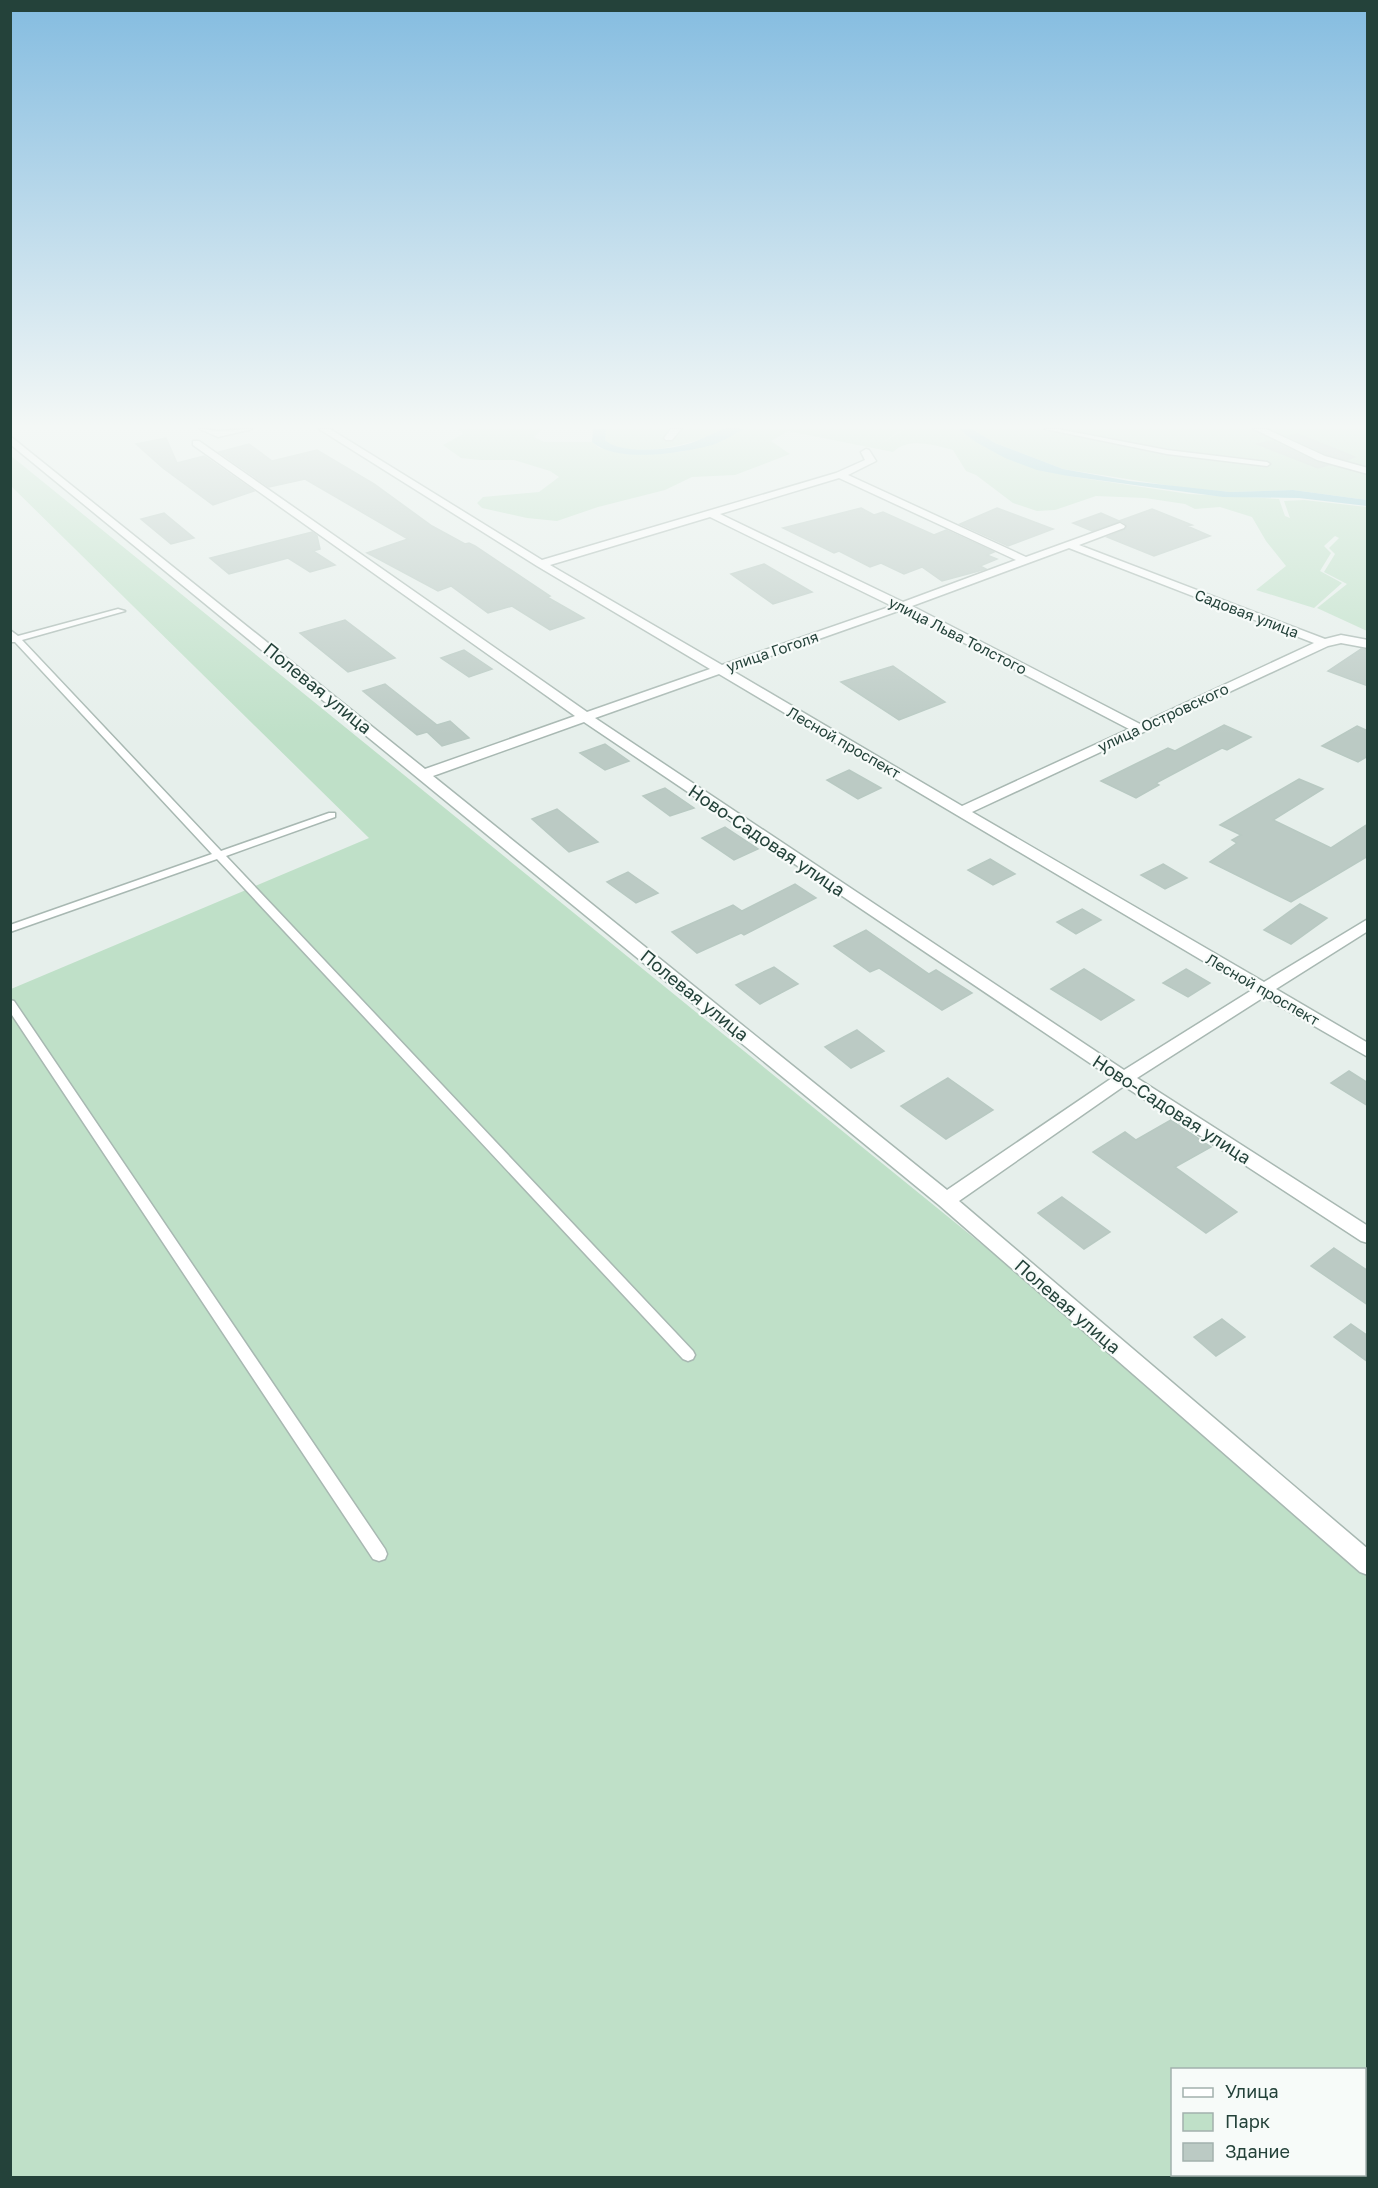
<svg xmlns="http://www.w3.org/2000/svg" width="1378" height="2188" font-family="'Golos Text',sans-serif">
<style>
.green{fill:#bfe0c8;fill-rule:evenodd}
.water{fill:#8ec9d4}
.building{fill:#bbcac4;stroke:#b8c9c2;stroke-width:1.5}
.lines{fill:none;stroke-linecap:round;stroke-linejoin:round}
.lane-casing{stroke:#a8b8b2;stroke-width:3}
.street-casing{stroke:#a8b8b2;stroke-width:3}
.lane{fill:#fff;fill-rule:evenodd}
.street{fill:#fff;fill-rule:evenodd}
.labels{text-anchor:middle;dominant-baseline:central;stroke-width:4.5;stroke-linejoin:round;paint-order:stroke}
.far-street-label{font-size:15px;fill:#24423a;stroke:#f7fbf9}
.street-label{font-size:18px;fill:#24423a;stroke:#f7fbf9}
</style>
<rect width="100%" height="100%" fill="#e6efeb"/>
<path class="green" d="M458 429H543L534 437 544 442H592L599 448 645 454 679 452 717 443 744 429H903L877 446 905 429H959L974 441 1068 476 1189 494 1279 499 1285 516 1290 518 1284 501 1304 500 1367 507V631L1317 608 1347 584 1324 572 1335 554 1329 548 1339 538 1335 536 1324 546 1331 553 1320 571 1342 583 1314 608 1256 590 1286 566 1266 541 1252 517 1220 507 1195 509 1185 504 1145 498 1096 496 1055 510 1037 511 1013 503 976 475 966 471 953 450C933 445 909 437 893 452L788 431 771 441 790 454 735 475 692 477 665 490 598 507 557 521 527 518 482 508 477 503 483 497 539 492 559 477 550 471 514 460H480L461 458 443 445 463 434Z
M606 429H725C699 443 629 462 605 440Z
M972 429H1367V500L1293 490 1230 492 1191 489 1063 469 995 443Z
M10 455 1367 1557V2177H11V989L369 838 11 486ZM1172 2070H1364V2174H1172Z"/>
<path class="water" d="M593 429H606L605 440C621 455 670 450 691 443 701 440 716 431 725 429 731 428 738 429 744 429 734 434 725 440 715 444 685 453 617 464 592 442Z
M959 429H972L995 443 1063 469 1129 481 1230 492 1293 490 1367 500V506L1299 498 1223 497 1068 476 1037 470 1005 458 974 441Z"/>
<path class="building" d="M1298 434 1355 457 1347 460 1326 454 1288 436Z
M166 438 177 463 204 456 254 491 213 505 163 468 136 444Z
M1272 441 1316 462 1328 465 1318 468 1257 444Z
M249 444 272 461 317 450 374 484 432 526 465 544 469 543 475 546 550 596 547 597 584 618 550 630 512 606 488 613 451 586 438 591 367 553 408 539 305 479 269 487 219 452Z
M861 508 874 515 883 512 934 535 946 530 994 552 987 555 997 559 980 566 986 569 942 581 922 567 904 574 881 563 870 567 839 551 834 553 783 528Z
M997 508 1053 529 1008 546 960 524Z
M1152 509 1192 525 1187 526 1210 536 1154 556 1107 537 1126 529 1127 525 1121 521 1092 531 1073 523 1101 513 1119 521Z
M164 513 194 538 171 544 141 519Z
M312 532 317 536 320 549 313 551 335 565 310 572 288 558 229 574 210 558Z
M764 564 812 592 773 604 731 574Z
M345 620 395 658 348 672 300 633Z
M1361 649 1368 650V686L1328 671Z
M464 650 492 669 469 677 441 658Z
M893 666 945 702 899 720 841 682Z
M385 684 437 725 450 721 469 738 442 746 427 732 417 735 363 691Z
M1224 725 1251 737 1227 750 1222 748 1156 783 1159 785 1136 798 1101 781 1168 748 1175 751Z
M1357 726 1368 731V756L1358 762 1322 746Z
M605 744 629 761 605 770 580 753Z
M849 770 881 788 858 799 827 780Z
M1299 779 1323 789 1273 820 1331 848 1368 824V856L1291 902 1210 862 1237 843 1232 840 1241 835 1220 825Z
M665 788 694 808 670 816 643 796Z
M557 809 598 842 569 852 532 819Z
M725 827 758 849 734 860 702 838Z
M990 859 1015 874 993 885 968 870Z
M1163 864 1187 878 1165 889 1141 875Z
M628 872 658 893 636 903 607 882Z
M795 884 816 898 744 935 741 933 697 953 672 932 733 905 742 911Z
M1300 904 1327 918 1291 944 1264 930Z
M1082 909 1101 920 1076 934 1057 922Z
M866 930 929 974 936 970 972 993 942 1010 879 968 870 972 834 946Z
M774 967 798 984 760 1004 736 985Z
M1084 969 1134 1000 1101 1020 1051 989Z
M1186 969 1210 983 1188 997 1163 983Z
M857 1030 884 1051 851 1068 825 1047Z
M1349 1071 1368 1083V1106L1331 1083Z
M948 1078 993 1110 946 1139 901 1106Z
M1171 1120 1211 1147 1175 1167 1237 1212 1206 1233 1093 1152 1125 1132 1136 1140Z
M1062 1197 1110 1232 1084 1249 1038 1213Z
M1334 1248 1368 1271V1305L1311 1266Z
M1222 1319 1245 1337 1216 1356 1194 1337Z
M1351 1324 1368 1336V1362L1334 1337Z"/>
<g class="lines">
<defs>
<path id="lane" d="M1045 429H1057L1167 450 1267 462 1270 464 1267 466 1167 454Z
M118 609 125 611 22 640 221 851 329 813H335V817L226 856 693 1351 695 1355 693 1359 688 1361 683 1359 217 859 10 932V925L212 854 15 642H10V630L18 636Z
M10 1000 14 1001 385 1549 387 1554 385 1559 379 1561 373 1559 10 1012Z"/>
<path id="street" d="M200 429 219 431 252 429 218 437Z
M319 429H330L542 560 836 473 865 460 861 452 866 449 869 450 876 461 848 475 1026 557 1120 523 1125 526 1124 528 1079 545 1325 639 1341 635 1368 640V648L1341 643 1328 646 972 812 1264 982 1368 919V931L1276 989 1368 1043V1057L1264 997 1137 1078 1368 1226V1243L1361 1241 1124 1086 959 1201 1368 1549V1575L1360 1572 939 1205 10 444V436L425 769 575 716 193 445V441H199L587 712 710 669 537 566ZM839 478 1016 560 903 602 720 514ZM710 517 892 606 722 665 550 565ZM1069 548 1314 643 1140 724 912 606ZM901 610 1129 729 962 806 731 670ZM719 674 1252 990 1124 1070 595 718ZM584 722 1112 1078 947 1190 433 776Z
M671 429H681L672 440H666L664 438Z
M1254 429H1266L1325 456 1368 468V474L1317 460Z"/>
</defs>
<use href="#lane" class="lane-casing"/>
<use href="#street" class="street-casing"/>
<use href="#lane" class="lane"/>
<use href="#street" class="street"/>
</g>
<linearGradient id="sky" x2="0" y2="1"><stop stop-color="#84bce0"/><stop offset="0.58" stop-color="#f4f8f6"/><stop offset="1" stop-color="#f4f8f6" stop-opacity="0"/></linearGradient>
<rect width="1378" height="735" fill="url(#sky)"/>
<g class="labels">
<g class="far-street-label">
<text transform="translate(1247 613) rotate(21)">Садовая улица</text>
<text transform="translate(958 635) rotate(27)">улица Льва Толстого</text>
<text transform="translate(772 651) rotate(-19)">улица Гоголя</text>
<text transform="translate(1163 717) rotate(-25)">улица Островского</text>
<text transform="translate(844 742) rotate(30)">Лесной проспект</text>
<text transform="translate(1263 989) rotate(30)">Лесной проспект</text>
</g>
<g class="street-label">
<text transform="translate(318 688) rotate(39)">Полевая улица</text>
<text transform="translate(767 840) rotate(34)">Ново-Садовая улица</text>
<text transform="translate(695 995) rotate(39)">Полевая улица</text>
<text transform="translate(1172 1109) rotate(33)">Ново-Садовая улица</text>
<text transform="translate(1068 1306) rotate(41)">Полевая улица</text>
</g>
</g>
<rect width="1378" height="2188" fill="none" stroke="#24423a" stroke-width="24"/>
<rect x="1171" y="2068" width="195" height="108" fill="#f7fbf9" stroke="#a3b1ad" stroke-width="1.5"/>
<rect x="1183" y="2088" width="30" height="9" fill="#ffffff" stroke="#a3b1ad" stroke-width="1.5"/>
<text x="1225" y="2098" font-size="18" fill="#24423a">Улица</text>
<rect x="1183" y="2113" width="30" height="18" fill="#bfe0c8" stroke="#a3b1ad" stroke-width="1.5"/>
<text x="1225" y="2128" font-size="18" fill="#24423a">Парк</text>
<rect x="1183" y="2143" width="30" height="18" fill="#bbcac4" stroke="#a3b1ad" stroke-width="1.5"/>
<text x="1225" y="2158" font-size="18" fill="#24423a">Здание</text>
</svg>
